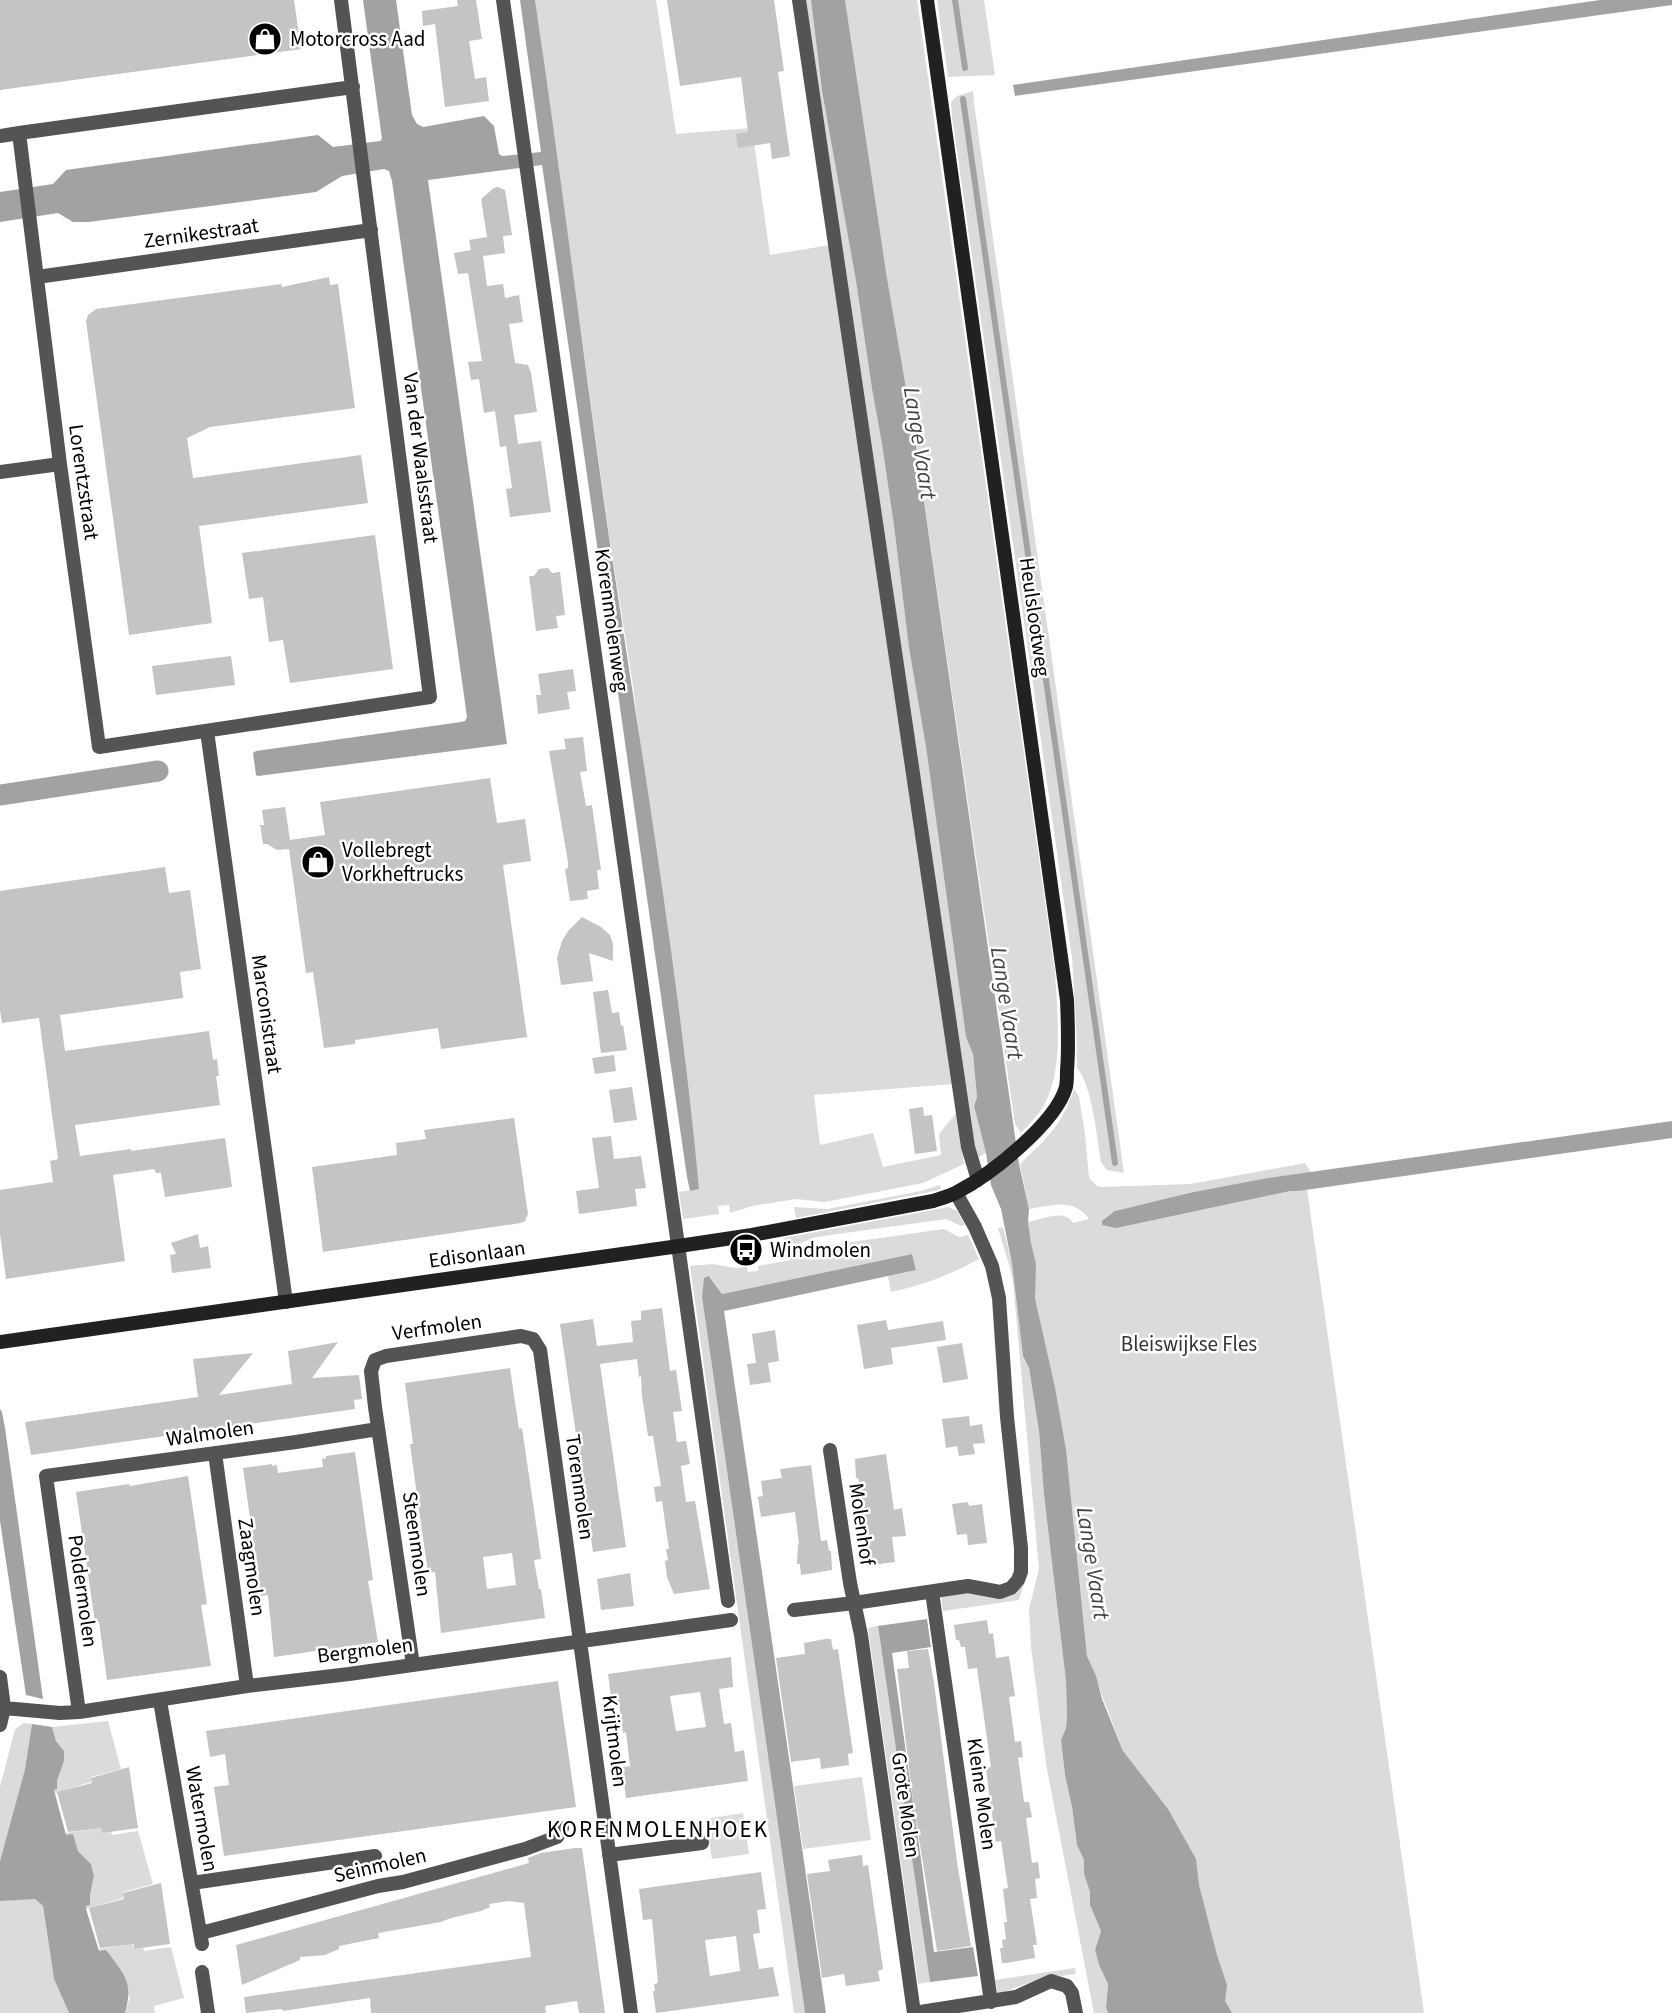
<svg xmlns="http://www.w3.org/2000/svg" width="1672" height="2013" font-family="'Source Sans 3',sans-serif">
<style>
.green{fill:#dbdbdb}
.water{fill:#a2a2a2}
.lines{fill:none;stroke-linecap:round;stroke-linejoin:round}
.stream{stroke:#a2a2a2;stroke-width:6}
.canal{stroke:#a2a2a2;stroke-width:21}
.building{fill:#c4c4c4;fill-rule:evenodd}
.street{stroke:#545454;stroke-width:14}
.secondary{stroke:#212121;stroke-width:14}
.labels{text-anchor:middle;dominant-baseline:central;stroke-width:5;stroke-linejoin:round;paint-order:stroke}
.poi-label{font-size:21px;fill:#000;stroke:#fff;text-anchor:start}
.street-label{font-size:21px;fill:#000;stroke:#fff}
.park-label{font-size:21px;fill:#323232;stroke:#fff}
.water-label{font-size:23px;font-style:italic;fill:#434343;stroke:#fff}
.neighbourhood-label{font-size:23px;letter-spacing:2px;fill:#000;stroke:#fff}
</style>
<rect width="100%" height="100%" fill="#fff"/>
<path class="green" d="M535 0H656L676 134 752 128 770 255 830 245 953 1084 814 1095 820 1145 873 1133 883 1167 941 1155 939 1134 957 1112 964 1164 923 1183 825 1202 796 1199 752 1206 730 1213 729 1205 718 1206 719 1214 683 1219 679 1192 699 1189 632 679 610 542Z
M802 0H811L822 91 856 281 872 389 882 444 894 526 909 648 926 747 966 1037 973 1054 977 1097 974 1106 986 1153 975 1159Z
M845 0H917L1055 972C1057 1012 1064 1067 1045 1103 1039 1115 1030 1123 1021 1133L1015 1124 916 446 887 278Z
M937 0H984L995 75 948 77Z
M973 91 974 103 1124 1173 1107 1170 1101 1162C1097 1139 1092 1084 1077 1068L1076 1020 1072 958 952 116 951 102 957 96Z
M1074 1089 1079 1097 1085 1134 1089 1178 1096 1185 1101 1187 1191 1184 1305 1163 1311 1172 1189 1193 1115 1211 1301 1180 1303 1190 1307 1189 1424 2013H1168L1124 1753 1087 1656 1066 1449 1055 1387 1035 1298 1028 1222C1042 1220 1064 1208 1073 1223L1089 1219C1073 1197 1052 1206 1029 1209L1020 1164C1046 1139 1062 1126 1074 1089Z
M940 1185 941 1189 935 1191 796 1218 794 1207 827 1209 921 1191Z
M948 1207 957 1211 965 1225 961 1226 946 1219 816 1237 786 1249 784 1238Z
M1003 1227 1012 1264 1023 1356 1029 1368 1039 1431 1044 1495 1066 1681 1067 1716 1066 1728 1061 1740 1065 1775 1072 1807 1077 1845 1084 1860V1874L1090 1892V1905L1101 1931 1095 1950 1099 1965 1108 1984 1106 2008 1108 2013H1094L1046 1764 1031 1647 1029 1609 1039 1569 1013 1282 1010 1268 998 1228Z
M944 1229 959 1237 968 1235 979 1259C950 1275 923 1285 891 1292L888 1276 916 1270 912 1254 722 1294 710 1276 702 1297 805 2013H794L690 1266 713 1264 735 1268 747 1267 748 1272 758 1271V1266L791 1260V1258L816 1247Z
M1024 1583 1019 1600 943 1611 941 1597Z
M878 1626 930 1982 918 1984 868 1628Z
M108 1721 121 1769 91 1777V1782L55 1793 54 1790 57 1789V1781L64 1761V1751L56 1741 52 1727Z
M24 1723 32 1724 25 1769 0 1861V1787L15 1729Z
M862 1777 871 1840 803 1849 794 1786Z
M743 1813 749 1854 712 1859 706 1819Z
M101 1828 102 1833 111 1832 112 1835 138 1831 153 1884 123 1892V1898L86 1909V1906L90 1905V1895L94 1876 91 1864 78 1851 73 1835 66 1836 65 1833Z
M22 1899H35L43 1906 54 1979 69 2013H0V1901Z
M133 1944 134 1949 143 1948 144 1951 171 1947 184 1998 154 2006 155 2013H125L130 1997 98 1949Z
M1075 1968 1076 1974 1062 1976 1051 1975 998 1994 995 1980Z"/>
<path class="water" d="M363 0H396L412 115 417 124 423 127 484 116 494 126 499 154 502 156 541 152 520 0H535C562 181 584 363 610 544 642 758 679 973 699 1189L690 1191 687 1177C638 840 592 502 542 165L428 180 507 744 258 776 256 775 253 753 256 751 461 722 465 721 467 717 392 181 389 171 384 169 342 176 316 192 89 222H73L58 213 0 222V192L53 184 66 170 318 135 333 147 380 141 382 139Z
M811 0H845L887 278 916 446 1019 1164 1029 1209 1028 1222 1031 1243 1036 1264 1035 1298 1055 1387 1066 1449 1087 1656 1096 1676 1102 1699 1123 1751 1168 1809 1196 1859 1199 1885 1217 1955 1227 1985 1225 2001 1232 2013H1108L1106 2008 1108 1984 1099 1965 1095 1950 1101 1931 1090 1905V1892L1084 1874V1860L1077 1845 1072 1807 1065 1775 1061 1740 1066 1728 1067 1716 1066 1681 1044 1495 1039 1431 1029 1368 1023 1356 1012 1264 1001 1209 991 1185 986 1153 974 1106 977 1097 973 1054 966 1037 926 747 909 648 894 526 882 444 872 389 856 281 822 91Z
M1600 0H1672V5L1015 96 1013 85Z
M1672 1121V1138L1298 1191H1290L1116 1228 1102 1225V1221L1115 1211 1189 1193 1268 1178Z
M912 1254 916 1270 724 1311 826 2013H805L702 1297 704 1278 709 1276 722 1294Z
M0 1409 2 1412 5 1428 43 1699 26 1695 0 1521Z
M927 1619 931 1647 892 1653 934 1952 973 1947 978 1976 930 1982 878 1626Z
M32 1724 52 1727 56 1741 64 1751V1761L57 1781V1789L54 1790 66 1835 73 1834 78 1851 91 1864 94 1876 90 1895V1905L86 1906V1909L99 1951 106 1950C124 1974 134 1982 125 2013H69L54 1979 43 1906 35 1899 0 1901V1861L25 1769Z"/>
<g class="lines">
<path class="stream" d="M955 0 965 68
M963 99 1115 1163"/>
<path class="canal" d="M0 795 158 771"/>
</g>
<path class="building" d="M0 0H294L301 49 0 90Z
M457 0H476L482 39 469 41 475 79 486 77 489 101 445 107 435 24 423 26 422 11 458 6Z
M667 0H774L784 71 778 72 790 156 772 159 770 143 738 148 736 134 748 132 741 77 680 86Z
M498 187 505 190 512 235 503 236 505 253 483 256 487 286 503 284 505 298 519 295 523 322 509 324 515 363 528 365 531 373 537 412 514 415 518 444 541 441 551 512 510 517 506 489 512 488 506 446 500 447 495 411 484 413 479 379 471 380 468 362 482 361 468 273 458 274 454 253 471 250 469 240 487 237 481 199 494 188Z
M329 277 330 285 338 284 355 408 210 427 187 438 193 478 361 455 368 503 199 526 212 623 129 635 86 321 88 315 96 309 281 284 282 287Z
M375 535 393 669 290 683 283 640 269 642 263 597 249 599 242 553Z
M548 568 552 573 560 572 565 615 556 616 558 628 536 631 529 576H534L539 569Z
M231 656 235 685 156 695 152 666Z
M573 669 576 691 567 692 570 709 538 714 536 695H541L538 674Z
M583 737 587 771 580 772 586 806 592 805 601 870H597L599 889 587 891 588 899 570 901 565 869 568 868V862L549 751 566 749 564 739Z
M490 778 497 823 525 819 531 861 503 865 527 1037 441 1049 438 1028 355 1040V1044L324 1048 313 972 306 973 289 849 277 850 267 844H263L260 825H264L262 810 285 807 290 840 325 835 320 802Z
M165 867 169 893 190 890 201 969 180 972 183 998 60 1015 65 1051 209 1031 213 1060 217 1059 219 1076H216L220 1105 75 1125 80 1156 131 1149V1151L225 1138 232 1187 165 1197 161 1173H156L154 1169 113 1175 125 1261 6 1279 0 1234V1190L53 1182 50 1161 58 1159 39 1018 2 1023 0 1010V891Z
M582 917 601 927 610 935 613 944V961L589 953 593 981 561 985 557 958 562 941 568 931Z
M608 990 612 1013 619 1012 621 1026 623 1025 627 1050 601 1053 593 992Z
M614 1055 616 1071 595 1074 592 1058Z
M632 1087 637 1120 614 1123 609 1090Z
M923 1107 924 1116 932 1115 937 1151 915 1154 909 1109Z
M514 1118 528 1214 525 1221 521 1223 323 1252 312 1167 397 1155 396 1143 426 1139 424 1130Z
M611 1136 614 1159 641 1156 646 1188 635 1189 637 1206 579 1214 576 1191 599 1188 592 1138Z
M198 1234 200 1248 208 1246 211 1268 172 1273 170 1255 176 1254 171 1243Z
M662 1308 670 1371 676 1370 682 1411 673 1412 677 1442 686 1441 690 1464 681 1466 686 1502 695 1501 710 1589 674 1594 667 1577 665 1561 668 1560 666 1549H669L666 1529 662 1501 656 1502 654 1487 661 1486 653 1436H648L642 1396 641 1376 639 1377 637 1359 600 1364 626 1547 593 1552 560 1324 593 1319 597 1346 633 1342 631 1321 641 1320V1311Z
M886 1320 888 1330 943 1321 946 1340 891 1348 893 1364 864 1369 857 1325Z
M775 1330 779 1361 768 1363 771 1382 750 1385 747 1364 756 1363 752 1334Z
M338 1342 312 1378 359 1375 362 1399 354 1400 355 1409 31 1455 25 1422 198 1397 193 1359 253 1353 219 1395 292 1384 288 1351Z
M962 1343 968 1379 943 1383 937 1347Z
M510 1368 519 1429 522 1428 538 1537 541 1559 534 1560 539 1589H541L545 1618 441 1633 435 1572 428 1573 415 1481 410 1444H413L405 1383ZM512 1553 516 1585 487 1589 483 1557Z
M969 1416 970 1426 982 1424 985 1443 973 1444 975 1454 959 1456 957 1446 946 1448 942 1419Z
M355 1452 373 1580 368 1581 378 1642 274 1657 268 1595 261 1596 243 1468 272 1464V1466L277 1465 278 1473 323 1467 322 1459 326 1458V1456Z
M886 1454 894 1510 902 1508 906 1536 892 1537 895 1562 865 1566 860 1536 867 1535 861 1489 858 1478H856L855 1459Z
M811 1465 821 1541 827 1540 829 1551H831L832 1570 801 1575 800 1564H797L798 1544H799L795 1512 761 1517 758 1497 763 1496 761 1481 782 1478 780 1469Z
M188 1476 207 1604 201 1605 211 1666 107 1680 99 1622H95L76 1492 129 1484 130 1486Z
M968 1502 969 1506 982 1504 987 1543 968 1545 967 1534 957 1535 952 1504Z
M630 1573 634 1606 601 1610 597 1579Z
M987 1620 989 1634 993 1633 996 1658 1009 1656 1015 1696 1009 1697 1015 1742 1021 1741 1023 1757 1018 1758 1024 1802H1029L1032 1817 1026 1818 1032 1863 1038 1862 1040 1878 1035 1879 1037 1898 1030 1899 1037 1945H1033L1035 1958 1006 1963H1002L1000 1948H1003L1002 1940 1006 1939 1004 1922H1007L1003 1889 1008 1888 1001 1841 996 1842 989 1793 986 1768 991 1767 977 1668 968 1669 965 1647H961L959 1640H956L954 1625Z
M825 1639H831L833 1650 838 1649 853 1753 848 1754 849 1765 821 1769 820 1758 791 1762 776 1658 805 1654 804 1643Z
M928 1649 934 1683 957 1862 971 1946 937 1951 913 1801 897 1669 909 1668 907 1651Z
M731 1657 733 1687 719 1689 724 1724 731 1723 735 1752 744 1750 748 1781 626 1798 622 1767 630 1766 626 1732 623 1733 619 1703H615L614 1696 611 1697 608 1674ZM700 1692 706 1727 676 1731 670 1696Z
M558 1681 576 1807 224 1856 214 1787 229 1785 225 1754 210 1757 206 1731Z
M129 1767 138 1828 102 1833 101 1828 68 1832 57 1792 92 1783 91 1778Z
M575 1848H582L605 2013H579L577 2001 545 2006 546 2013H371L370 1998 283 2011 282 2009 246 2013 244 1997 531 1957 524 1903 509 1901 489 1904 490 1907 481 1911 451 1918 441 1922 378 1933 379 1938 339 1946V1949L325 1955 300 1957V1960L242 1985 236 1945 529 1863 528 1858 541 1853Z
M862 1855 863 1866 868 1865 883 1969 878 1971 880 1981 846 1986 844 1974 822 1978 807 1874 830 1871 828 1860Z
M761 1872 766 1909 757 1910 760 1933 753 1934 759 1969 773 1967 779 1996 656 2013 653 1991H655L654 1984 658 1983 652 1919 643 1920 639 1889ZM736 1936 740 1971 710 1976 705 1940Z
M161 1883 170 1944 134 1949V1944L100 1948 89 1908 124 1899 123 1893Z"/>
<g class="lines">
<path class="street" d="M503 0 728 1601
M799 0 968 1147 978 1180
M19 133 353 87
M0 136 19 133 60 464 99 747 430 697 341 0
M37 277 371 230
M0 472 60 464
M207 731 286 1302
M830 1450 850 1583 861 1635 914 2013
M215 1453 247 1686
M932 1592 991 2002
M794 1610 854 1603 968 1586 1000 1592 1011 1588 1018 1580 1021 1572V1548L1007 1417 999 1298 992 1266 975 1227 956 1193
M413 1665 375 1407 371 1371 375 1360 386 1356 521 1336 533 1339 540 1350 631 2013
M0 1677 4 1708 0 1725
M160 1701 202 1944
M4 1708 60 1713 79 1712 247 1686 349 1674 731 1620
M79 1712 46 1476 296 1442 378 1429
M609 1855 702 1843
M192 1883 375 1856
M201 1933 378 1886 403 1882 525 1849 557 1837 562 1828
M202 1972 208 2013
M914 2013 1016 1997 1051 1981 1067 1986 1072 1993 1076 2013"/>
<path class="secondary" d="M0 1342 679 1246 752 1235 933 1201C942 1198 951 1196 959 1191 991 1174 1056 1123 1066 1087 1067 1082 1067 1076 1067 1071 1069 1047 1068 1024 1067 1000L927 0"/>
</g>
<defs>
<symbol id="shop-disc" viewBox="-11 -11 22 22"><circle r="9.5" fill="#000" stroke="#fff"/><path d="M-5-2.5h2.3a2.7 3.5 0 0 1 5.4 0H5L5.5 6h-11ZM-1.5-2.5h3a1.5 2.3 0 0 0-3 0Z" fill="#fff"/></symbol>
<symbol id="bus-disc" viewBox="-11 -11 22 22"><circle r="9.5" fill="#000" stroke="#fff"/><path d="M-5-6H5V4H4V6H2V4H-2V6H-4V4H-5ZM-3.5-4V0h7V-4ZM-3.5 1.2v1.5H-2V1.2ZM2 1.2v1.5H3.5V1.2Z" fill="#fff"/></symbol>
</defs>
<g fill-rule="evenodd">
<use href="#shop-disc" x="246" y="20" width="38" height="38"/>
<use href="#shop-disc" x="299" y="843" width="38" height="38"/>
<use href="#bus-disc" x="727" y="1231" width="38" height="38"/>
</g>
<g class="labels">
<g class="poi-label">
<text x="290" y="39">Motorcross Aad</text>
<text x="342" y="850">Vollebregt<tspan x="342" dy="24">Vorkheftrucks</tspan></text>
<text x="770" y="1250">Windmolen</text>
</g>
<g class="street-label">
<text transform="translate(201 233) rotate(-8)">Zernikestraat</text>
<text transform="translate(421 458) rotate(83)">Van der Waalsstraat</text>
<text transform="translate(84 482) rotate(82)">Lorentzstraat</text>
<text transform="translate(1035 617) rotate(82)">Heulslootweg</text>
<text transform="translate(612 620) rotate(82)">Korenmolenweg</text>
<text transform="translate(267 1014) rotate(82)">Marconistraat</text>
<text transform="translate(477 1254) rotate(-8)">Edisonlaan</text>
<text transform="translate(437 1327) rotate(-8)">Verfmolen</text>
<text transform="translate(210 1433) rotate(-8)">Walmolen</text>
<text transform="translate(580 1487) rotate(82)">Torenmolen</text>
<text transform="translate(862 1524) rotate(82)">Molenhof</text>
<text transform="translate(417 1544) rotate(82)">Steenmolen</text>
<text transform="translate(252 1567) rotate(82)">Zaagmolen</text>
<text transform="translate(83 1591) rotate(82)">Poldermolen</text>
<text transform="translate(365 1650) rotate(-7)">Bergmolen</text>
<text transform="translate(615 1741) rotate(83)">Krijtmolen</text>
<text transform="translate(982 1794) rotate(82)">Kleine Molen</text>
<text transform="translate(906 1805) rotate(82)">Grote Molen</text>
<text transform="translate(202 1819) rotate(80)">Watermolen</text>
<text transform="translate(380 1865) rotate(-13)">Seinmolen</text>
</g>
<g class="park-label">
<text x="1189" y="1344">Bleiswijkse Fles</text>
</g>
<g class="water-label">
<text transform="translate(920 443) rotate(81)">Lange Vaart</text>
<text transform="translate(1007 1003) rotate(81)">Lange Vaart</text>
<text transform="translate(1093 1563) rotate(81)">Lange Vaart</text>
</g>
<g class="neighbourhood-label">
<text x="658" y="1829">KORENMOLENHOEK</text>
</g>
</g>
</svg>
